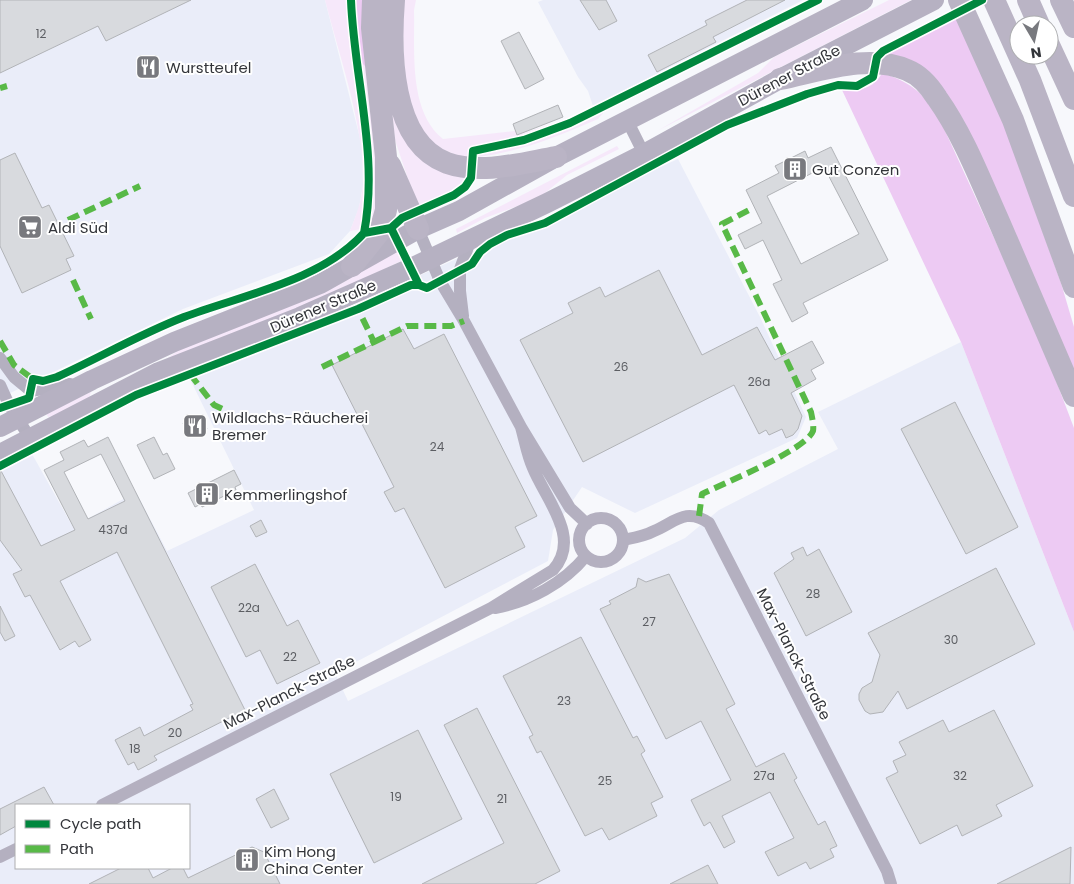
<svg xmlns="http://www.w3.org/2000/svg" width="1074" height="884" font-family="Poppins,sans-serif">
<style>
.built{fill:#eaedf9;fill-rule:evenodd}
.green{fill:#f6e8fa}
.forest{fill:#edcaf3}
.building{fill:#d8dade;stroke:#b1b3b7;fill-rule:evenodd}
.lines{fill:none;stroke-linecap:round;stroke-linejoin:round}
.minor{stroke:#b4b0c0;stroke-width:12}
.primary{stroke:#b6b1c2;stroke-width:20}
.motorway{stroke:#bab4c5;stroke-width:22}
.quiet{stroke:#58b947;stroke-width:6;stroke-dasharray:12 6;stroke-linecap:butt}
.cycleway-casing{stroke:#fff;stroke-width:11}
.cycleway{stroke:#00873e;stroke-width:8}
.labels{text-anchor:middle;dominant-baseline:central;stroke-width:4;stroke-linejoin:round;paint-order:stroke}
.number-label{font-size:12px;fill:#5c5e63}
.poi-label{font-size:15px;fill:#33353a;stroke:#fff;text-anchor:start}
.street-label{font-size:15px;fill:#33353a;stroke:#fff}
</style>
<rect width="100%" height="100%" fill="#f7f8fc"/>
<path class="built" d="M0 0H325L362 146 363 185 359 208 350 231 329 254 183 309 0 398Z
M543 0H803L593 106 588 91 578 77 538 2Z
M678 159 760 317 806 417 797 438 635 513 582 487 553 530 548 561 335 673 348 701 685 538 719 510 838 449 818 412 961 342 1074 632V884H0V472L32 454 73 527 136 492 167 551 254 510 190 379ZM16 805H189V868H16Z"/>
<path class="green" d="M325 0H353L355 27 367 68 378 184 373 227 350 231C356 216 362 200 363 184 365 128 339 55 325 0Z
M403 0H416L414 10C415 50 408 111 443 139L515 131 518 135 569 118 607 99V103C575 119 543 136 507 142 495 145 481 141 471 150L469 157C446 155 424 141 415 119 402 90 403 33 403 0Z
M889 0H911L657 131 758 73 774 57Z
M383 29 397 119 467 173 459 187 417 206 395 140Z
M604 112 598 119C559 136 520 152 478 157L479 153C491 145 510 148 524 144 552 136 578 123 604 112Z
M617 146 619 149 567 175 539 198 485 218 457 233 456 229Z
M397 249 403 260 334 294 162 362 183 347C256 318 333 295 397 249Z
M91 392 88 401 59 415 48 417 46 413Z"/>
<path class="forest" d="M353 0H364L367 68 360 61Z
M957 15 1005 126 1061 283 1074 327V378L972 145 885 55 887 51 897 45Z
M882 73C915 84 923 93 941 122L1039 336 1074 428V632L961 342 842 90C859 90 873 90 882 73Z"/>
<path class="building" d="M0 0H191L106 41 98 26 0 73Z
M580 0H606L617 21 599 30Z
M747 0H785L713 37 716 42 657 72 648 55 707 25 705 21Z
M519 32 544 79 525 89 501 41Z
M558 105 563 117 517 135 513 124Z
M831 147 888 260 803 303 808 313 792 322 773 284 782 280 763 240 745 249 738 235 762 223 746 190 779 173 775 166 805 151 808 158ZM824 167 859 234 801 264 767 196Z
M15 153 42 208 49 205 74 256 66 259 71 270 22 293 0 246V160Z
M659 270 702 355 757 327 775 360 812 341 824 363 811 370 816 379 791 393 802 416 798 429 793 435 786 438 782 429 769 435 766 430 759 434 734 385 583 462 520 340 573 313 568 303 600 287 605 297Z
M403 329 414 349 444 334 537 516 515 527 525 547 445 588 404 508 395 512 384 492 394 487 332 365Z
M955 402 1018 527 966 554 901 429Z
M200 415 207 429 190 437 183 423Z
M108 437 245 710 154 756 157 760 138 770 134 762 128 765 115 740 140 727 144 736 193 710 190 705 193 704 117 552 60 581 91 640 79 647 75 641 60 650 30 595 25 597 13 574 22 570 0 540V469L41 546 75 530 44 470 64 460 60 452 84 440 88 447ZM101 454 125 501 88 519 64 472Z
M154 437 163 455 167 453 175 469 154 479 137 445Z
M234 470 241 484 235 487 236 490 202 507 201 504 195 507 188 493Z
M261 520 267 532 256 537 250 526Z
M803 547 807 556 819 549 852 612 806 636 774 573 794 559 791 553Z
M255 564 287 626 298 620 320 663 277 684 260 650 246 657 211 587Z
M996 568 1035 644 907 709 898 691 883 712 870 714 865 711 859 700V694L862 688 872 682 880 655 868 633Z
M669 574 735 704 726 709 756 767 784 753 797 778 794 780 818 825 825 821 837 846 830 849 834 857 810 869 806 862 778 876 765 852 794 838 770 792 722 816 735 842 724 848 710 822 704 826 691 800 731 780 701 721 666 739 600 609 611 604 609 601 636 587 638 578 646 582Z
M0 606 15 636 5 641 0 632Z
M581 637 633 738 637 736 645 751 641 754 663 797 651 803 657 816 609 840 602 828 585 836 541 751 537 753 529 737 533 735 503 676Z
M477 708 560 871 535 884H422L504 843 444 725Z
M994 710 1033 786 996 805 1002 816 962 836 957 825 920 844 886 778 898 772 893 761 906 755 899 742 943 720 949 732Z
M418 730 462 819 374 863 330 774Z
M44 787 54 805H16V826L0 835V809Z
M274 789 289 819 271 828 256 799Z
M252 847 264 852 280 884H89L121 868H148L153 878 172 868H183L188 878Z
M1071 847 1070 884H997Z
M708 865 718 884H670Z"/>
<g class="lines">
<path class="minor" d="M627 120 644 154
M418 229 440 281 464 321 521 427 570 508 587 524
M463 316 460 291V269L471 239
M0 358 14 377 31 391 70 384
M0 385 9 405 30 438
M579 540a22 22 0 1 1 44 0a22 22 0 1 1-44 0Z
M623 540C633 538 645 536 654 531 675 522 686 507 709 523L887 871 891 884
M495 608C529 602 564 583 586 556
M102 805 491 608 553 570C582 538 546 500 533 468 527 455 525 441 521 427
M0 857 16 849"/>
<path class="primary" d="M0 427 92 380 174 342 320 284 418 229 459 211 556 157 863 0
M0 454 159 372 300 317 411 268 547 203 644 154 780 79 934 0"/>
<path class="motorway" d="M394 0C390 50 390 142 447 163 481 175 522 163 556 157
M959 0 1013 120 1074 287
M994 0 1030 80 1074 196
M1028 0 1039 25
M1061 0 1074 27
M1049 45 1074 99
M780 79C820 71 869 53 907 70 920 75 930 87 937 98 964 136 981 182 1000 224 1024 281 1049 338 1074 396
M390 165 418 229
M352 266 380 231 386 210V157L372 28 373 0"/>
<path class="quiet" d="M0 88 7 86
M68 220 140 186
M73 280 91 319
M0 341 14 365 33 379
M374 342 407 326H451L464 321
M322 367 374 342 358 309
M190 374 214 405 227 411
M699 516 702 494C724 483 806 450 813 431 814 426 812 417 811 412L722 224 749 210"/>
<defs>
<path id="cycleway" d="M391 228 419 285 427 288 472 264 480 252 490 244 507 235 545 223 727 125 807 94 838 85 857 86 873 77 877 57 883 51 982 0
M364 233 391 228 402 218 454 195 465 187 471 178 473 151 524 140 570 123 818 0
M0 408 29 398 33 379 43 381 57 377C99 358 140 334 184 317 242 295 321 281 364 233 379 156 354 78 351 0
M0 466 136 395 358 309 411 285H419"/>
</defs>
<use href="#cycleway" class="cycleway-casing"/>
<use href="#cycleway" class="cycleway"/>
</g>
<defs>
<symbol id="restaurant-square" viewBox="-11 -11 22 22"><rect x="-9" y="-9" width="18" height="18" rx="4" fill="#78797e" stroke="#fff"/><path d="M-5-6h1v4h1v-4h1v4h1v-4h1v5L-1.5 .5V6h-2V.5L-5-1ZM5-6V6H3V1.5H1.5Q1.5-4 5-6Z" fill="#fff"/></symbol>
<symbol id="building-square" viewBox="-11 -11 22 22"><rect x="-9" y="-9" width="18" height="18" rx="4" fill="#78797e" stroke="#fff"/><path d="M-4-6H4V6H1V3H-1V6H-4ZM-2.5-4.3h1.7v1.8h-1.7ZM.8-4.3h1.7v1.8H.8ZM-2.5-1h1.7V.8h-1.7ZM.8-1h1.7V.8H.8Z" fill="#fff"/></symbol>
<symbol id="supermarket-square" viewBox="-11 -11 22 22"><rect x="-9" y="-9" width="18" height="18" rx="4" fill="#78797e" stroke="#fff"/><path d="M-6-5.5h2.5l.6 2H6L4.5 2H-2.5L-4.4-4H-6ZM-1.5 3.2a1.3 1.3 0 1 0 .1 0ZM3 3.2a1.3 1.3 0 1 0 .1 0Z" fill="#fff"/></symbol>
</defs>
<g fill-rule="evenodd">
<use href="#restaurant-square" x="134" y="53" width="28" height="28"/>
<use href="#building-square" x="781" y="155" width="28" height="28"/>
<use href="#supermarket-square" x="16" y="213" width="28" height="28"/>
<use href="#restaurant-square" x="181" y="412" width="28" height="28"/>
<use href="#building-square" x="193" y="480" width="28" height="28"/>
<use href="#building-square" x="233" y="846" width="28" height="28"/>
</g>
<g class="labels">
<g class="number-label">
<text x="41" y="33">12</text>
<text x="621" y="366">26</text>
<text x="759" y="381">26a</text>
<text x="437" y="446">24</text>
<text x="113" y="529">437d</text>
<text x="813" y="593">28</text>
<text x="249" y="607">22a</text>
<text x="649" y="621">27</text>
<text x="951" y="639">30</text>
<text x="290" y="656">22</text>
<text x="564" y="700">23</text>
<text x="175" y="732">20</text>
<text x="135" y="748">18</text>
<text x="764" y="775">27a</text>
<text x="960" y="775">32</text>
<text x="605" y="780">25</text>
<text x="396" y="796">19</text>
<text x="502" y="798">21</text>
</g>
<g class="poi-label">
<text x="166" y="67">Wurstteufel</text>
<text x="812" y="169">Gut Conzen</text>
<text x="48" y="227">Aldi Süd</text>
<text x="212" y="417">Wildlachs-Räucherei<tspan x="212" dy="17">Bremer</tspan></text>
<text x="224" y="494">Kemmerlingshof</text>
<text x="264" y="851">Kim Hong<tspan x="264" dy="17">China Center</tspan></text>
</g>
<g class="street-label">
<text transform="translate(789 75) rotate(-28)">Dürener Straße</text>
<text transform="translate(323 306) rotate(-23)">Dürener Straße</text>
<text transform="translate(794 654) rotate(63)">Max-Planck-Straße</text>
<text transform="translate(289 692) rotate(-27)">Max-Planck-Straße</text>
</g>
</g>
<rect x="15" y="804" width="175" height="65" fill="#ffffff" stroke="#adaeb0"/>
<rect x="25" y="820" width="25" height="8" fill="#00873e" stroke="#adaeb0"/>
<text x="60" y="829" font-size="15" fill="#33353a">Cycle path</text>
<rect x="25" y="845" width="25" height="8" fill="#58b947" stroke="#adaeb0"/>
<text x="60" y="854" font-size="15" fill="#33353a">Path</text>
<g transform="translate(1034 40) rotate(171)"><circle r="24" fill="#ffffff" stroke="#adaeb0"/>
<path d="M0-4L9 19L0 12L-9 19Z" fill="#78797e"/>
<text y="-8" font-size="14" font-weight="bold" text-anchor="middle" fill="#33353a">N</text>
</g>
</svg>
